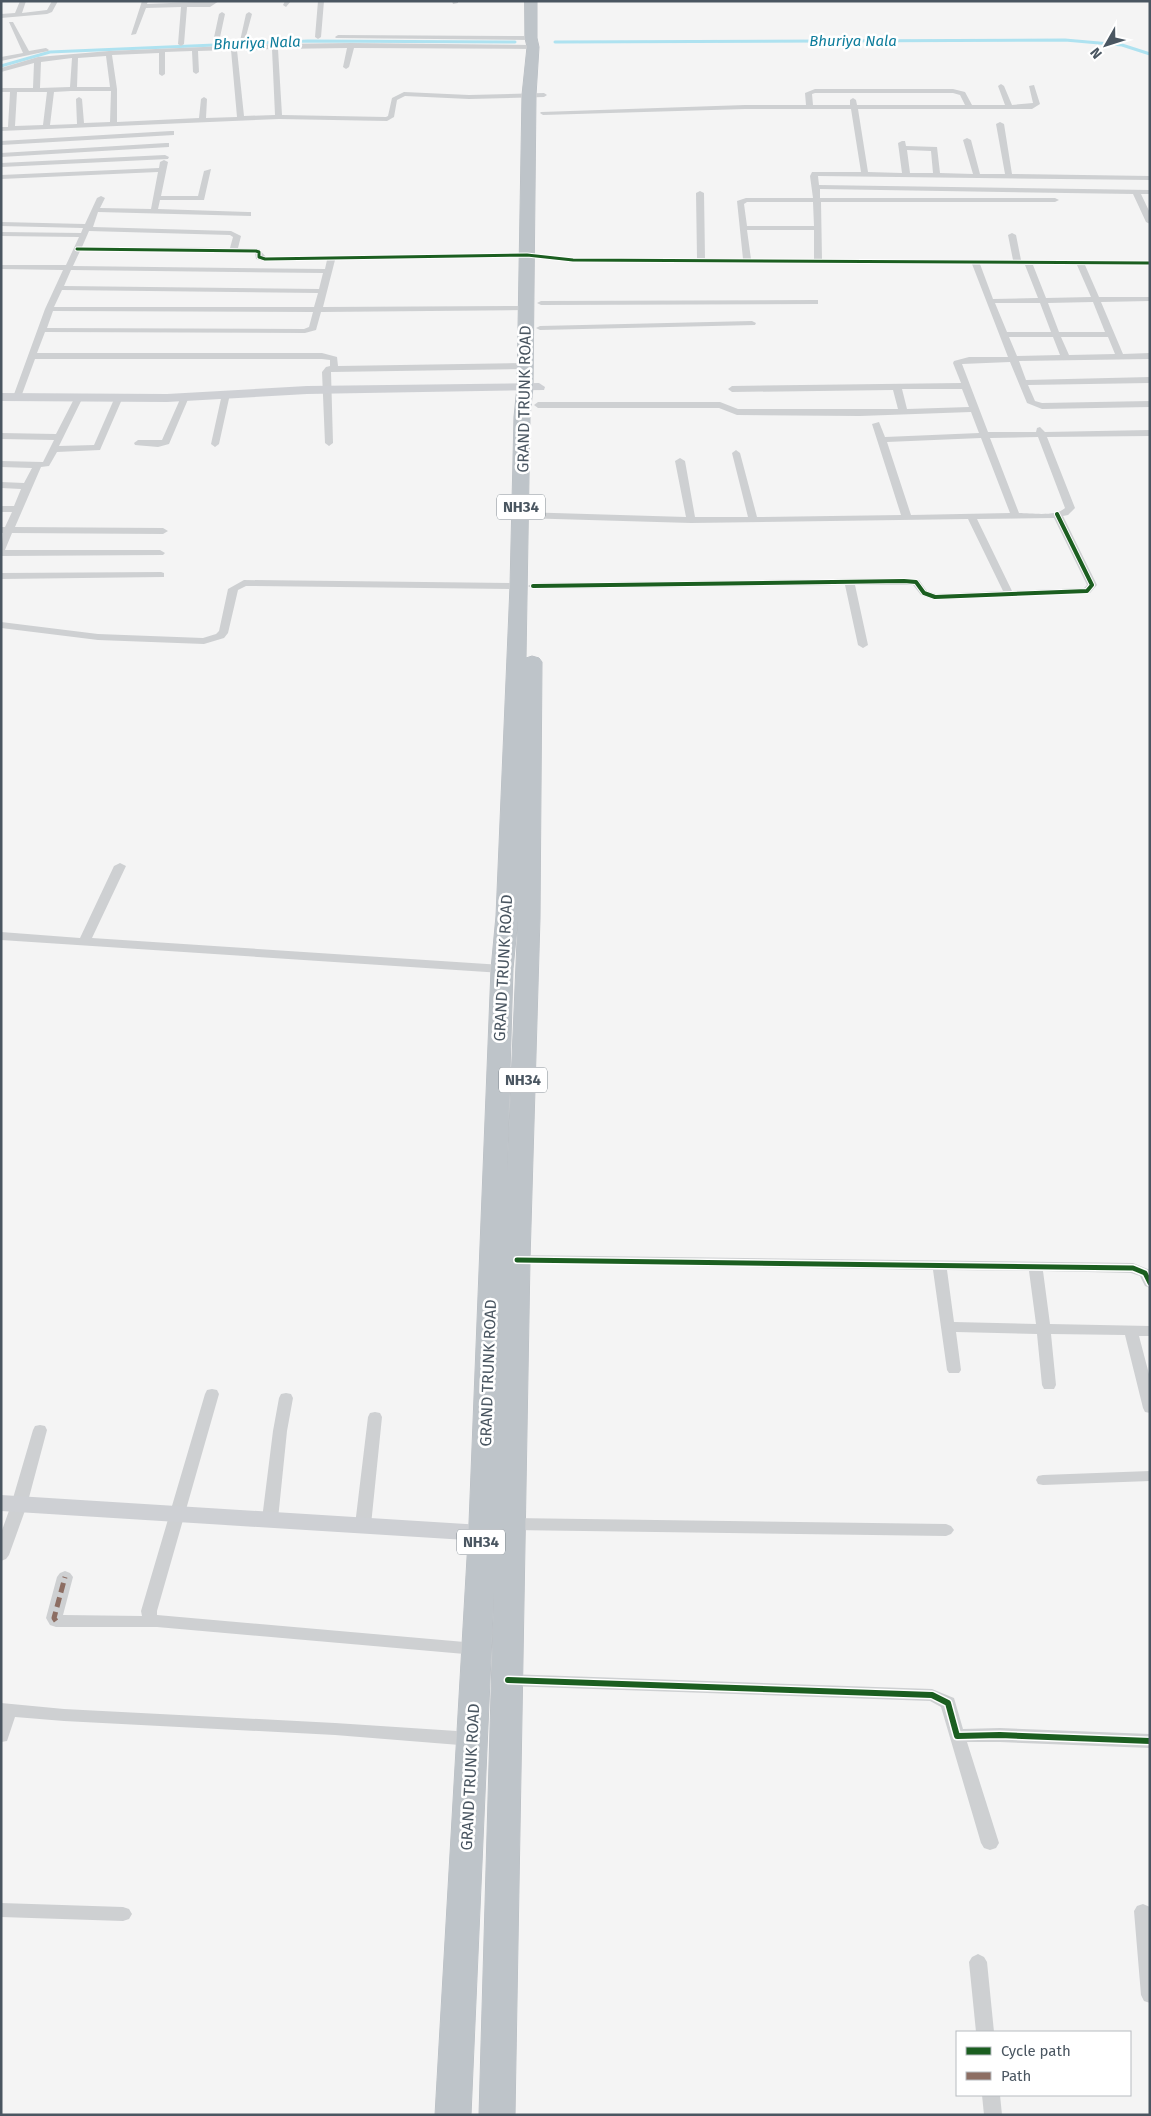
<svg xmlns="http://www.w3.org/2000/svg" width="1151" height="2116" font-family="'Fira Sans',sans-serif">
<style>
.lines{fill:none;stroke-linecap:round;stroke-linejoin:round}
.stream{stroke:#aee2f0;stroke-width:3}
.highway-casing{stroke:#b9bec3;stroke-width:1}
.street{fill:#ced0d2;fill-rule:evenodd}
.secondary{fill:#ced0d4;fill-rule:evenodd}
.highway{fill:#bec4c9;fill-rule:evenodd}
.quiet{stroke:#8d6e63;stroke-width:5;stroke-dasharray:10 5;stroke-linecap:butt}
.cycleway-far3-casing{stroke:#fff;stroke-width:5}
.cycleway-far2-casing{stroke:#fff;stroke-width:6}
.cycleway-far1-casing{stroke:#fff;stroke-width:8}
.cycleway-casing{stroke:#fff;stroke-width:9}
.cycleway-far3{stroke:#1b5e20;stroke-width:3}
.cycleway-far2{stroke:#1b5e20;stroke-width:4}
.cycleway-far1{stroke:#1b5e20;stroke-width:5}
.cycleway{stroke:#1b5e20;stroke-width:6}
.labels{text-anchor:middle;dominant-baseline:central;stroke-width:5;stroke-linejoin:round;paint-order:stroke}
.far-water-label{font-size:15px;font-style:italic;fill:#0c7c9b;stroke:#fff}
.shield{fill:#fff;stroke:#808990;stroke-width:1}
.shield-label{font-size:15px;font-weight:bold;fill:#4a5661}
.street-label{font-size:16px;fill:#4a5661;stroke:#fff}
</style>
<rect width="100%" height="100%" fill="#f4f4f4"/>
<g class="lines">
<path class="stream" d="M555 42 1065 40 1122 45 1150 54
M1 66 50 52 308 41 515 42"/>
<defs>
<path id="highway" d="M525 1H537V38L539 47 536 95 533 387 530 417 526 658 532 656 539 658 542 662 540 918 530 1260 515 2115H479L494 1589 471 2115H435L469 1523 491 969 496 916 510 586 514 417 517 387 522 95 527 47 525 38ZM518 918 507 1175 513 969Z"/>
</defs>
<use href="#highway" class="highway-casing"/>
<path class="street" d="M20 1H26L22 13 47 10 52 1H58L52 12 47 14 1 18V14L15 13Z
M142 1H148L147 4 219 1 210 7H187L184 44 181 46 178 44 181 7 146 8 136 34 131 35Z
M285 1H291L286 7 283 5Z
M318 1H324L321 37 318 39 315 37Z
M452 1H458V3L453 4Z
M222 12 225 14 219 42 216 44 213 42 219 14Z
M249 12 252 14 245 40 240 41 246 14Z
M9 22H13L29 51 46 48 49 50 48 51 1 61V57L23 53Z
M338 35 531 36 534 38 531 40 336 38 335 37Z
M351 43 533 45 536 47 533 49 354 48 349 67 346 69 343 67 347 48 278 49 282 115 386 117 388 116 392 98 404 92 469 95 544 93 547 95 544 97 469 99 405 96 397 100 394 117 387 121 279 119 1 131V127H8L10 92H1V88H33L34 63 1 72V68L38 57 109 51 275 44ZM272 49 275 115 244 116 237 50ZM231 50 237 117 206 118 207 99 204 97 201 99 199 118 117 122V89L112 55 159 53V74L162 76 165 74V52L192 51 193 72 196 74 199 72 198 51ZM106 56 110 87H77L78 58ZM72 58 70 87 40 88 41 62ZM71 91H111L110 122 84 123 82 99 79 97 76 99 77 124 50 125 54 92ZM17 92H47L43 125 15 126Z
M1001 84 1004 86 1012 105 1033 103 1029 86 1034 85 1040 104 1032 109H858L868 172 902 173 898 143 902 141H905L906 146 937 147 940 173 973 174 963 140 967 138 971 140 980 174H1005L996 124 1000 122 1004 124 1012 174 1150 176V180L818 176 819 185 1150 190V194H1141L1150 213V224L1146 222 1133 194 820 189V198H1055L1059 200 1055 202H821L822 259 1013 260 1008 235 1012 233 1016 235 1021 260 1150 261V265H1085L1099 297H1150V301L1101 302 1123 354 1150 353V359L1019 361 1026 380 1150 377V383L1028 385 1035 401 1042 403 1150 401V407L1042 409 1027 403 1010 362 962 364 988 432H1036L1037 428 1040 427 1045 432 1150 430V436L1047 437 1075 508 1068 515 1063 516 1097 585 1090 593 935 600 921 595 913 585H855L868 645 863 648 858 645 845 585 533 589 528 586 533 583 904 578 919 580 927 591 936 594 1003 591 968 519 691 523 521 518 516 515 521 512 686 517 675 461 680 458 685 461 695 517H748L732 453 736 450 740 453 757 517 901 515 872 424 879 422 885 437 979 433 971 412 860 416 737 415 719 408H538L534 405 538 402H720L738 409H898L893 390 732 392 728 389 732 386 961 383 953 363 954 361 969 357H1008L972 264 573 262 527 257 335 260 323 307 526 306 530 308 526 310 321 312 316 330 305 333 45 332 37 353H322L337 357 338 366 525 363 529 366 525 369 331 372 333 443 329 446 325 443 322 372 326 367 330 366V360L322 359H35L21 397 17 400 13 397 45 309 63 270 1 269V265H66L79 237 1 236V232L81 233 83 228 1 226V222L85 224 97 198 101 196 105 198 100 208 151 209 158 172 1 179V175L159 168 160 162 164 160 168 162 161 196H198L204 171 211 169 204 200H160L158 209 248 212H251V216L98 212 93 227 231 231 241 236 238 248 259 249 266 257 527 253 573 258H697L696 193 700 191 704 193 705 258 743 259 737 201 746 198H813L810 176 812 172H861L851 109H745L543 115 540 113 541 112 745 105H806L805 93 815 89H953L965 92 972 105H1005L998 86ZM815 93H953L960 95 965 105H857L856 100 853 98 850 100V105H813L812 94ZM907 150 931 151 933 173H910ZM747 202H813L814 226H747L744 204ZM747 230H814V259H751ZM89 231 230 235 233 237 230 248 82 247ZM80 251 255 253 256 259 265 261 327 260 325 269 73 266ZM980 264 1025 265 1038 298 993 299ZM1033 265H1077L1091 297 1046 298ZM71 270 323 273 319 289 64 286ZM62 290 318 293 314 307H54ZM1093 302 1105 332H1059L1048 303ZM995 303H1040L1051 332H1007ZM53 311 313 312 309 327 304 329 47 328ZM1009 337H1053L1060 355 1017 356ZM1061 337H1108L1115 354 1069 355ZM902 389H962L969 407 907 409ZM1038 437 1065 508C1056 517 1031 513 1019 513L990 438ZM981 438 1010 513 911 515 887 442ZM1054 518 1087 585 1084 588 1012 591 977 519Z
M171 131H174V135L1 145V141Z
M166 143H169V147L1 157V153Z
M165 155 169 157 168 159 1 167V163Z
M815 300H818V304L541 305 537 303 541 301Z
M752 321 756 323 755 325 540 330 536 328 540 326Z
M226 391 230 394 219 444 215 447 211 444 222 394Z
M79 394 83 397 59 446 94 445 115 397 119 394 123 397 100 450 57 452 49 466 41 467 15 527 163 528 168 531 163 534 12 533 5 550H160L165 553 163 555 1 556 3 533H1V527H5L12 512H1V506H14L21 489 1 488V482L24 483 32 468 1 467V461L43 462 54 440 1 439V433L56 434 75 397Z
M185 394 189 397 169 444 158 447 135 445 134 443 138 440H162L181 397Z
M161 572 164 573V577L1 579V573Z
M244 580 519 583 524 586 519 589 246 586 238 590 228 633 224 638 204 644 98 640 1 628V622L98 634 203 638 216 634 219 631 228 589Z
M120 863 126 866 92 938 502 965 508 969 502 973 1 940V932L80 938 114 866Z
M517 1255 1133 1263 1150 1270V1288L1145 1286 1140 1276 1131 1273 1043 1271 1050 1324 1150 1326V1336H1139L1150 1378V1413L1145 1412 1143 1408 1125 1335 1051 1334 1056 1385 1054 1389H1044L1042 1385 1037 1334 956 1332 961 1370 959 1373H949L947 1370 933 1270 512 1263 510 1260 512 1257ZM947 1270 1029 1271 1036 1324 954 1322Z
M212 1389 217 1390 219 1394 157 1611V1615L476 1643 482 1645 484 1649 482 1653 476 1655 157 1627H56L50 1625 46 1618 57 1577 60 1573 65 1571 70 1573 73 1577 63 1615 142 1616 141 1611 205 1394 207 1390Z
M286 1393 291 1394 293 1398 287 1431 278 1519 275 1523 270 1525 265 1523 262 1519 273 1431 279 1398 281 1394Z
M375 1412 380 1413 382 1417 371 1525 368 1529 363 1531 358 1529 355 1525 368 1417 370 1413Z
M40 1425 45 1426 47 1430 27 1505 9 1555 6 1559 1 1561V1533L11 1505 33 1430 35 1426Z
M1150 1471V1481L1043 1485 1038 1484 1036 1480 1038 1476 1043 1475Z
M512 1518 946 1524 951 1526 954 1530 951 1534 946 1536 512 1530 507 1528 504 1524 507 1520Z
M508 1674 932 1689 954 1698 963 1729 1000 1728 1150 1734V1748L1000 1742H967L999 1843 996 1848 990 1850 984 1848 981 1843 941 1707 930 1701 508 1686 502 1684 500 1680 502 1676Z
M1 1703 64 1709 335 1723 472 1732 478 1734 480 1739 478 1744 472 1746 335 1735 64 1721 15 1717 7 1741 1 1742Z
M1 1903 123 1907 129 1909 132 1914 129 1919 123 1921 1 1917Z
M1143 1904 1150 1907V2003L1144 2001 1141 1995 1134 1911 1137 1906Z
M978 1954 984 1957 987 1962 994 2032H976L969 1962 972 1957Z
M982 2095H1000L1002 2115H984Z"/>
<path class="secondary" d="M539 383 545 387 544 390 307 394 167 402 1 401V393L167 394 307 386Z
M1 1495 482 1525 490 1527 493 1533 490 1539 482 1541 1 1511Z"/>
<use href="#highway" class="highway"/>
<path class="quiet" d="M56 1621 54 1618 65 1577"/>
<defs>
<path id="cycleway-far3" d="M77 249 256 251 259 252V257L265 259 527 255 573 260 1150 263"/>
<path id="cycleway-far2" d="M533 586 904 581 916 582 924 593 935 597 1087 591 1092 585 1057 514"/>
<path id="cycleway-far1" d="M517 1260 1133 1268 1145 1273 1150 1283"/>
<path id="cycleway" d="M508 1680 932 1695 948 1703 957 1736 1000 1735 1150 1741"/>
</defs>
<use href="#cycleway-far3" class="cycleway-far3-casing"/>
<use href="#cycleway-far2" class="cycleway-far2-casing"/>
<use href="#cycleway-far1" class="cycleway-far1-casing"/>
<use href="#cycleway" class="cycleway-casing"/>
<use href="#cycleway-far3" class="cycleway-far3"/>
<use href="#cycleway-far2" class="cycleway-far2"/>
<use href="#cycleway-far1" class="cycleway-far1"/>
<use href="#cycleway" class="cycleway"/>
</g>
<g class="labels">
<g class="far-water-label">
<text x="853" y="41">Bhuriya Nala</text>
<text transform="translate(257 43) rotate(-2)">Bhuriya Nala</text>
</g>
<g class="shield">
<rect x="497" y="494.5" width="48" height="25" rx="4"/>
<rect x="499" y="1067.5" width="48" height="25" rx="4"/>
<rect x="457" y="1529.5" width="48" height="25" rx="4"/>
</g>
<g class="shield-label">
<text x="521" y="507">NH34</text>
<text x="523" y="1080">NH34</text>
<text x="481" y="1542">NH34</text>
</g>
<g class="street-label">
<text transform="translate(524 399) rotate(-89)">GRAND TRUNK ROAD</text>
<text transform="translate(503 968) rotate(-87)">GRAND TRUNK ROAD</text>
<text transform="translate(488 1373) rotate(-88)">GRAND TRUNK ROAD</text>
<text transform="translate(470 1777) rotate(-87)">GRAND TRUNK ROAD</text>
</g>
</g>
<rect width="1151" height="2116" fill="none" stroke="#4a5661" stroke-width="5"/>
<rect x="956" y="2031" width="175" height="65" fill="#ffffff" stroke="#b7bbc0"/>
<rect x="966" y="2047" width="25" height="8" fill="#1b5e20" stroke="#b7bbc0"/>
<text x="1001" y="2056" font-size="15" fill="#4a5661">Cycle path</text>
<rect x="966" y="2072" width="25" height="8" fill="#8d6e63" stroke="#b7bbc0"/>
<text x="1001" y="2081" font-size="15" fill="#4a5661">Path</text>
<g transform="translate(1106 45) rotate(231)" stroke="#ffffff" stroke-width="4" paint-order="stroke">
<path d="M0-4L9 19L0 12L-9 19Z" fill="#4a5661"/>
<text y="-8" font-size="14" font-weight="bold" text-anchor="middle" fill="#4a5661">N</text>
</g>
</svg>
